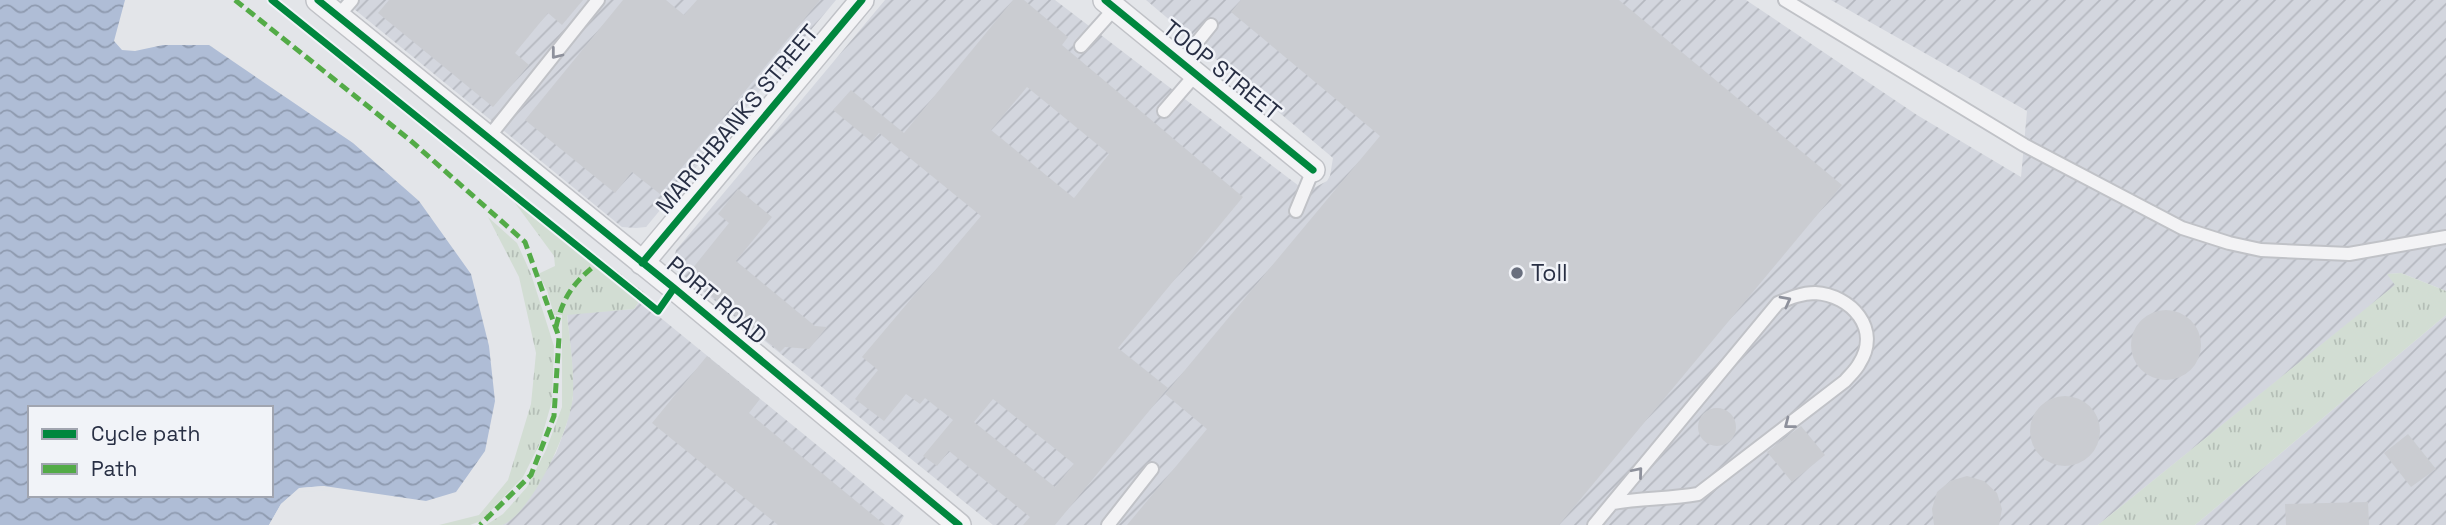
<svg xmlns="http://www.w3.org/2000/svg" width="2446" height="525" font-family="'Space Grotesk',sans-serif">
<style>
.industrial{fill:url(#industrial-furrows)}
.grass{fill:url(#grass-tufts)}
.water{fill:url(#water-waves);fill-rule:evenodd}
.pier{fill:#e3e5e9}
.building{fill:#caccd1;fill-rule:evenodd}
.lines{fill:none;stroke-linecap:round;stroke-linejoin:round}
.service-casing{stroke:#c0c2c7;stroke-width:16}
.minor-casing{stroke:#c0c2c7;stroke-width:26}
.service{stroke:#f3f3f5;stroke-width:12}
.minor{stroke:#f3f3f5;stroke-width:23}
.quiet{stroke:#53ab47;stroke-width:5;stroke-dasharray:10 5;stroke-linecap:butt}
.cycleway-casing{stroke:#f1f3f8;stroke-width:11}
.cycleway{stroke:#00873e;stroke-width:7}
.oneway{stroke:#8e919c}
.poi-dot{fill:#696f7e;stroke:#f1f3f8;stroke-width:2.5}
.labels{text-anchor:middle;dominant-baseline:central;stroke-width:5;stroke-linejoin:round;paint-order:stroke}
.street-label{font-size:23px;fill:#282f44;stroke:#f1f3f8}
.poi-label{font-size:23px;fill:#282f44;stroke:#f1f3f8;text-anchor:start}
</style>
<defs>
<pattern id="industrial-furrows" width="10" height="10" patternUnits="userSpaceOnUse" patternTransform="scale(1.75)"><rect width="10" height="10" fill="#d3d6de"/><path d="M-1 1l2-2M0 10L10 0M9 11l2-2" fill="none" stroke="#b5b8c0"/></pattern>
<pattern id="grass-tufts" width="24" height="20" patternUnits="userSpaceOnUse" patternTransform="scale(1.75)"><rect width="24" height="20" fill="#d2ddd3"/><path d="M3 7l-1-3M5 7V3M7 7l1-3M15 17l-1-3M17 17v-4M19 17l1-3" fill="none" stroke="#b4beb6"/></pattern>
<pattern id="water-waves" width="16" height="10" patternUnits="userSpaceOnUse" patternTransform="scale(1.75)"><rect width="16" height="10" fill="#afbdd6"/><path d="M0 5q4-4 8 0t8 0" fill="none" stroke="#8e9aaf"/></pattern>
</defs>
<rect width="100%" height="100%" fill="#e3e5e9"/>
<path class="industrial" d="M343 0H836L646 227 636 228 622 227Z
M885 0H1055L1299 186 1310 190 1327 181 1330 176 1333 158 1146 0H1746L1917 115 2021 177 2027 111 1831 0H2446V291L2401 273 2388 274 2396 285 2098 525H993L678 271 673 262 676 250Z
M640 301 904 516 899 525H502L516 513 556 453 566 426 573 398 572 361 567 314 634 309Z
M2446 315V525H2195Z"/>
<path class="grass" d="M524 197 645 293 634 309 567 315C570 341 574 368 573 395 572 425 532 514 502 525 498 525 490 525 486 525L503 514 527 487 546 450 562 407V315H554L547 290 538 274 555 266 554 256 515 203Z
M488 217 517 243 531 274 554 346 552 401 540 443 523 477 481 521 470 525H439L479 515 508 480 531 404 536 353 519 277Z
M2401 273 2446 291V315L2195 525H2098L2395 285 2387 274Z"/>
<path class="water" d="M0 0H125L114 41 122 50 135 51 163 45H209L353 143 419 201 471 274 489 346 495 401 485 451 456 492 426 501 324 486 300 488 281 504 269 525H0ZM30 408H271V495H30Z"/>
<path class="pier" d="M324 486 330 490 301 492 283 506 273 525H269L281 504 299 488Z"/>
<path class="building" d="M389 0H583L562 25 548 13 515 53 529 65 493 107 378 13Z
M623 0H666L684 15 697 0H820L660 194 632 172 615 193 525 120Z
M1013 0H1024L1068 37 1062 45 1243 197 1118 348 1168 388 1055 525H1023L1030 517 949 451 937 466 923 456 953 420 925 398 920 404 906 394 884 421 855 399 878 370 862 357 981 216 879 133 872 142 833 110 851 90 904 133ZM1027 87 1109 154 1074 198 991 130ZM993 399 1074 464 1055 487 974 422Z
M1241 0H1619L1842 185 1559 525H1127L1207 429 1165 394 1380 136 1231 12Z
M738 189 772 217 736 261 815 326 827 327 809 349 785 347 780 352 708 293 714 287 692 269 729 223 718 214Z
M2131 345a35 35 0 1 1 70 0a35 35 0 1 1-70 0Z
M707 356 760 399 749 413 885 525H778L652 423Z
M2030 431a35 35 0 1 1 70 0a35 35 0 1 1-70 0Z
M1698 427a19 19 0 1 1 38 0a19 19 0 1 1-38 0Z
M1801 426 1825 455 1792 482 1767 452Z
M2408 434 2436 469 2411 487 2384 453Z
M1967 476 1984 481 1997 493 2002 509 1999 525H1934L1932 509 1937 492 1950 481Z
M2368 502 2369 525H2286L2285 504Z"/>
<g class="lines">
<defs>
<path id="service" d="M1785 0 2024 145 2182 228 2229 243 2261 250 2349 254 2446 237
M338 16 352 0
M1081 46 1115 8
M1181 62 1211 25
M1164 111 1196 74
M488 138 598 0
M1296 211 1313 170
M1108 525 1152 469
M1594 525 1778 303C1790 298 1802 293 1815 293 1851 295 1882 329 1859 364 1856 370 1850 375 1845 381L1698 494C1670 499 1641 498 1613 503"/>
<path id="minor" d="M318 0 674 288 959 525
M1105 0 1313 170
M642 263 862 0"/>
</defs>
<use href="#service" class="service-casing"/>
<use href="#minor" class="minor-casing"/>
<use href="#service" class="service"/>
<use href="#minor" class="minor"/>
<path class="quiet" d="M235 0 410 140 525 242 559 337 554 416 531 475 480 525
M556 327C563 296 574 282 599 262"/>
<defs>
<path id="cycleway" d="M272 0 658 311 674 288
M318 0 674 288 959 525
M1105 0 1313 170
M642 263 862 0"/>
</defs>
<use href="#cycleway" class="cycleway-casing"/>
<use href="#cycleway" class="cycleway"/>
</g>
<defs><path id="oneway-chevron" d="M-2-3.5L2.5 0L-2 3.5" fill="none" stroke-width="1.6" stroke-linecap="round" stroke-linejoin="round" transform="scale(1.75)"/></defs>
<g class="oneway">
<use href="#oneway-chevron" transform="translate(556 54) rotate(128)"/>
<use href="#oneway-chevron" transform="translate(1786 301) rotate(-28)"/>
<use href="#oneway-chevron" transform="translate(1789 424) rotate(142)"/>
<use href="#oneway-chevron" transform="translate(1638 472) rotate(-50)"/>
</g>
<circle class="poi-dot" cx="1517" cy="273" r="7"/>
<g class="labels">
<g class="street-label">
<text transform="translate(1222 70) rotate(39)">TOOP STREET</text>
<text transform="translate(737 119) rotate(-50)">MARCHBANKS STREET</text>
<text transform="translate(717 300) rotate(40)">PORT ROAD</text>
</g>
<g class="poi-label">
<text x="1531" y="273">Toll</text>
</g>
</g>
<rect x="28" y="406" width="245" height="91" fill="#f1f3f8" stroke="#a1a5b0" stroke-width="2"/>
<rect x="42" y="429" width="35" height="10" fill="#00873e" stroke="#a1a5b0" stroke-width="2"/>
<text x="91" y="441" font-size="21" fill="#282f44">Cycle path</text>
<rect x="42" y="464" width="35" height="10" fill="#53ab47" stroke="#a1a5b0" stroke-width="2"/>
<text x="91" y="476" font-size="21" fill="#282f44">Path</text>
</svg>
